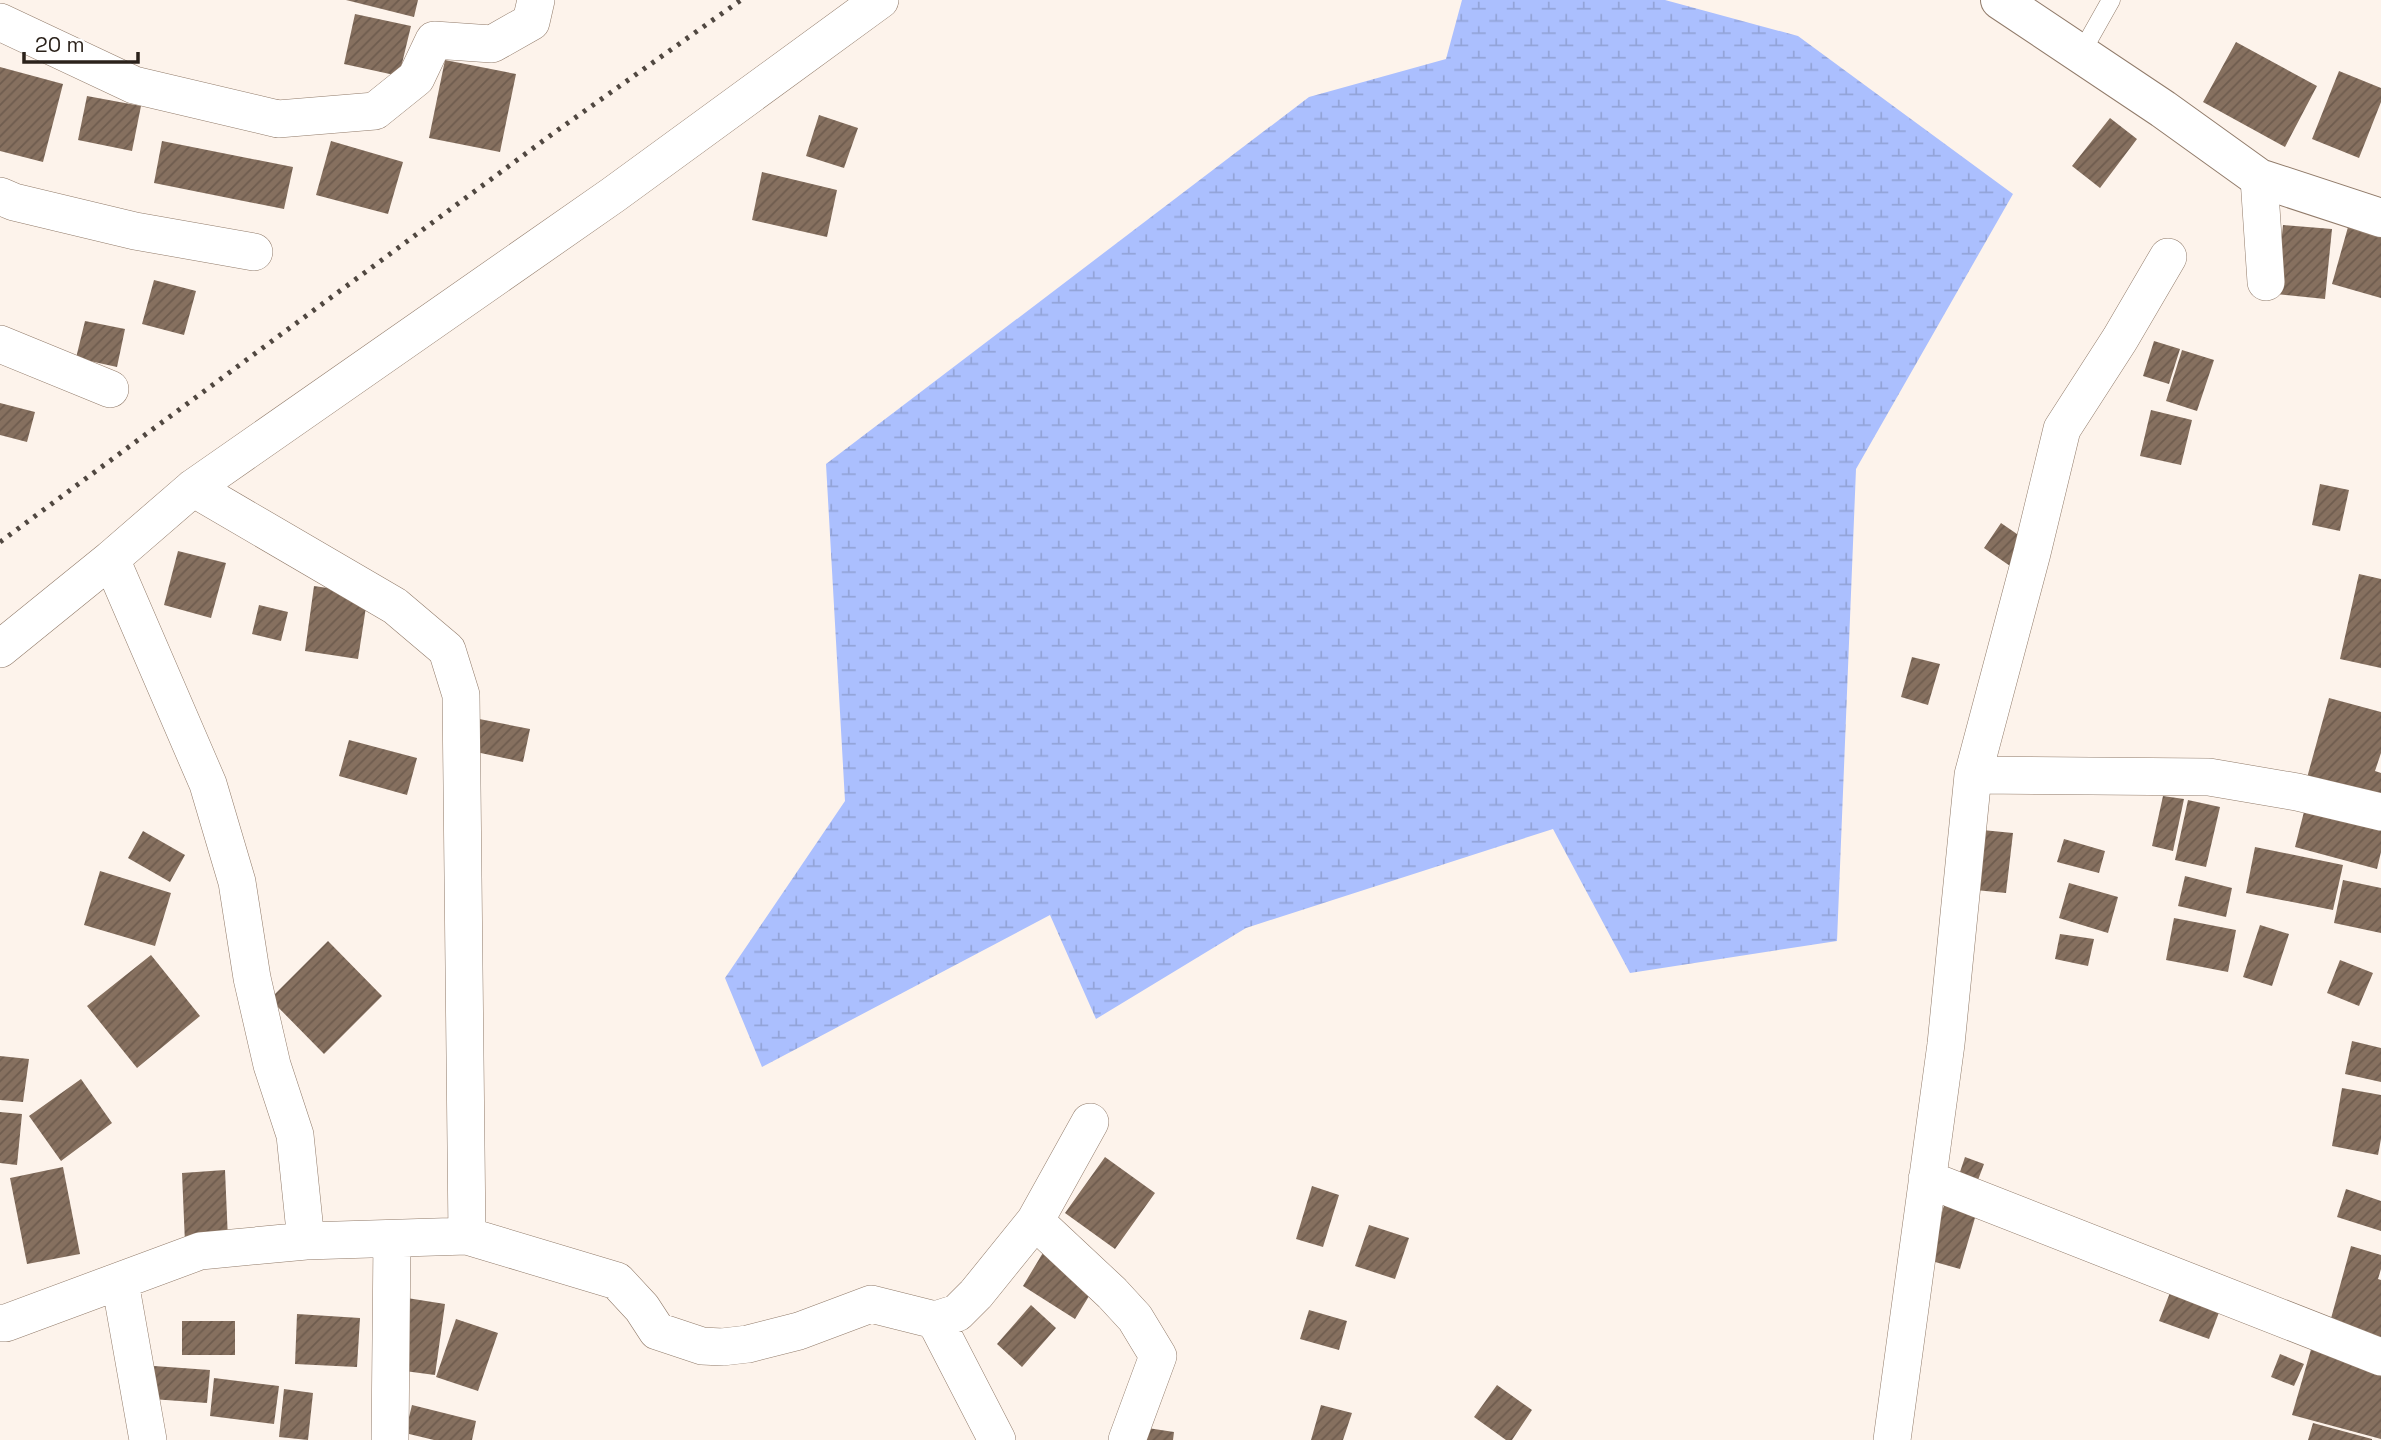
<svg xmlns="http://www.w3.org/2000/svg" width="2381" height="1440" font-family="'Space Grotesk',sans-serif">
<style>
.wetland{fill:url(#wetland-marsh)}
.building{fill:url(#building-hatch)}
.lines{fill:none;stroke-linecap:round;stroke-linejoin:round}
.service-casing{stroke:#917b6a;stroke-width:19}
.minor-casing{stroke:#917b6a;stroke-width:38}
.tertiary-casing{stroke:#917b6a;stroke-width:40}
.service{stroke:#fff;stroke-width:18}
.minor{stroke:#fff;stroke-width:37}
.tertiary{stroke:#fff;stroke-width:38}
.rail{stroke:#504740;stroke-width:5;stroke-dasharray:3.5 7;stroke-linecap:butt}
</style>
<defs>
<pattern id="wetland-marsh" width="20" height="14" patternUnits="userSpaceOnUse" patternTransform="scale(1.75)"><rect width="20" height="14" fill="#abbffe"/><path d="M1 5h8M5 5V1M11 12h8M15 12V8" fill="none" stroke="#93a4d9"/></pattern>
<pattern id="building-hatch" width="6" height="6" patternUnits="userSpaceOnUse" patternTransform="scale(1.75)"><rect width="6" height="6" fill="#86705f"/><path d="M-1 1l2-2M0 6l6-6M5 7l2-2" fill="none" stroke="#6e5c4e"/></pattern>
</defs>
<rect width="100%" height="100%" fill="#fdf3eb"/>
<path class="wetland" d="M1462 0H1665L1798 36 2013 194 1856 469 1837 941 1630 973 1553 829 1246 928 1096 1019 1050 915 762 1067 725 978 845 801 826 464 1309 97 1446 59Z"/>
<path class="building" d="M346 0H418L414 17Z
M355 14 411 26 399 76 344 64Z
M2236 42 2317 86 2285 147 2203 102Z
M445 60 516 74 500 152 429 138Z
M0 67 63 84 43 162 0 151Z
M2339 71 2381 88V102L2359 158 2312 139Z
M87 96 141 106 132 151 78 140Z
M819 115 858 128 844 168 806 156Z
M2110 118 2137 139 2100 188 2072 166Z
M162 141 293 167 284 209 154 183Z
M331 141 403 162 388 214 316 195Z
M762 172 837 190 827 237 752 220Z
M2283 225 2332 229 2325 299 2276 294Z
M2348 227 2381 237V298L2332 284Z
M154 280 196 291 184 335 142 324Z
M85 321 125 329 117 367 76 358Z
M2154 341 2180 349 2169 384 2143 376Z
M2182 350 2214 360 2197 411 2166 401Z
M0 403 35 412 27 442 0 435Z
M2151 410 2192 420 2181 465 2140 456Z
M2320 484 2349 490 2340 531 2312 525Z
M2001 523 2030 543 2013 568 1984 548Z
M178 551 226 563 211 618 164 605Z
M2359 574 2381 579V668L2340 659Z
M314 586 368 594 358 659 305 651Z
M259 605 288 612 281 641 252 634Z
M1912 657 1940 664 1928 705 1901 697Z
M2329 698 2381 712V753L2375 771 2381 773V806L2305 785Z
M469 717 530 729 523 762 462 749Z
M349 740 417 758 407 795 339 776Z
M2163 796 2184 799 2173 851 2152 846Z
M2188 800 2220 807 2206 867 2175 860Z
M2307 800 2381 819V852L2377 869 2295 847Z
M1972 829 2013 833 2006 893 1965 889Z
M143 831 185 855 170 882 128 858Z
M2064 839 2105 851 2099 873 2057 862Z
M2255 847 2343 865 2333 910 2246 893Z
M100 871 171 893 155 946 84 925Z
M2185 876 2232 888 2226 917 2178 906Z
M2343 880 2381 888V933L2334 923Z
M2069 883 2118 897 2108 933 2059 918Z
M2174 918 2236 930 2228 972 2166 960Z
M2260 925 2289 934 2272 986 2243 977Z
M2060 934 2094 939 2088 966 2055 959Z
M328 941 382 996 324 1054 270 999Z
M151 955 200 1016 137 1068 87 1006Z
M2340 960 2373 973 2359 1006 2327 993Z
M2352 1041 2381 1048V1082L2345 1074Z
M0 1056 29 1059 23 1102 0 1100Z
M81 1079 112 1123 61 1161 29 1116Z
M2342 1088 2381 1095V1139L2378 1155 2332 1146Z
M0 1112 22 1114 17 1165 0 1163Z
M1105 1157 1155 1193 1115 1249 1065 1213Z
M1965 1157 1984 1164 1975 1188 1957 1181Z
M63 1167 80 1254 27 1264 10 1178Z
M225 1170 228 1240 185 1243 182 1173Z
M1312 1186 1339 1195 1323 1247 1296 1239Z
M2346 1189 2381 1201V1231L2337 1217Z
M1945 1202 1977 1211 1960 1269 1928 1260Z
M1369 1225 1409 1238 1395 1279 1355 1266Z
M2351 1246 2381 1255V1269L2378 1279 2381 1280V1337L2330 1322Z
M1044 1251 1097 1283 1075 1319 1023 1286Z
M2171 1290 2221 1307 2209 1339 2159 1321Z
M407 1298 445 1304 435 1375 397 1370Z
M1031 1305 1056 1328 1022 1367 997 1344Z
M1309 1310 1347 1321 1339 1350 1300 1339Z
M297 1314 360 1318 357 1367 295 1364Z
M456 1319 498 1333 478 1391 436 1377Z
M182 1321H235V1355H182Z
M2312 1346 2381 1365V1439L2292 1415Z
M2280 1354 2304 1364 2294 1386 2271 1377Z
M154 1366 210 1370 207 1403 152 1399Z
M214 1378 279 1386 274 1424 210 1416Z
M1497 1385 1532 1410 1512 1440H1506L1474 1417Z
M284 1389 313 1393 308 1440 279 1437Z
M412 1405 476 1421 472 1440H434L405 1433Z
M1321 1405 1352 1413 1343 1440H1311Z
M2313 1423 2372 1439V1440H2308Z
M1141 1427 1174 1432 1173 1440H1139Z"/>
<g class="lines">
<defs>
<path id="service" d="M2080 55 2111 0"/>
<path id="minor" d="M0 22 134 85 278 119 375 111 416 78 434 40 492 44 531 22 536 0
M2259 178 2266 282
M0 196 14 202 135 231 254 252
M0 344 110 389
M193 488 395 606 447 650 461 695 467 1236
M111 559 208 784 237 882 252 978 272 1065 295 1135 306 1241
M0 649 111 559 193 488 613 195 880 0
M1973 775 2209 777 2297 792 2381 812
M1927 1179 2381 1357
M1035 1221 1112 1293 1135 1318 1158 1356 1127 1440
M120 1282 148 1440
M935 1320 997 1440
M0 1323H6L200 1251 306 1241 467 1236 617 1281 642 1308 657 1331 702 1346 722 1347 748 1344 799 1331 871 1304 935 1320 957 1313 976 1294 1035 1221 1090 1122
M390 1440 392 1239
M1892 1440 1946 1044 1973 775 2032 553 2062 429 2120 339 2168 257"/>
<path id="tertiary" d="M2000 0 2163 109 2259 178 2381 218"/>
</defs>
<use href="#service" class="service-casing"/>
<use href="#minor" class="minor-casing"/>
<use href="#tertiary" class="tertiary-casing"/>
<use href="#service" class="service"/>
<use href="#minor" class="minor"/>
<use href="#tertiary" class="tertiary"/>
<path class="rail" d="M0 542 555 132 741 0"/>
</g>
<path d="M24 52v10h114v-10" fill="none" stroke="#2b221b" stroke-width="3.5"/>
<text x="35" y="52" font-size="21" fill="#2b221b" stroke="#ffffff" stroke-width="5" paint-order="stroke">20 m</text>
</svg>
